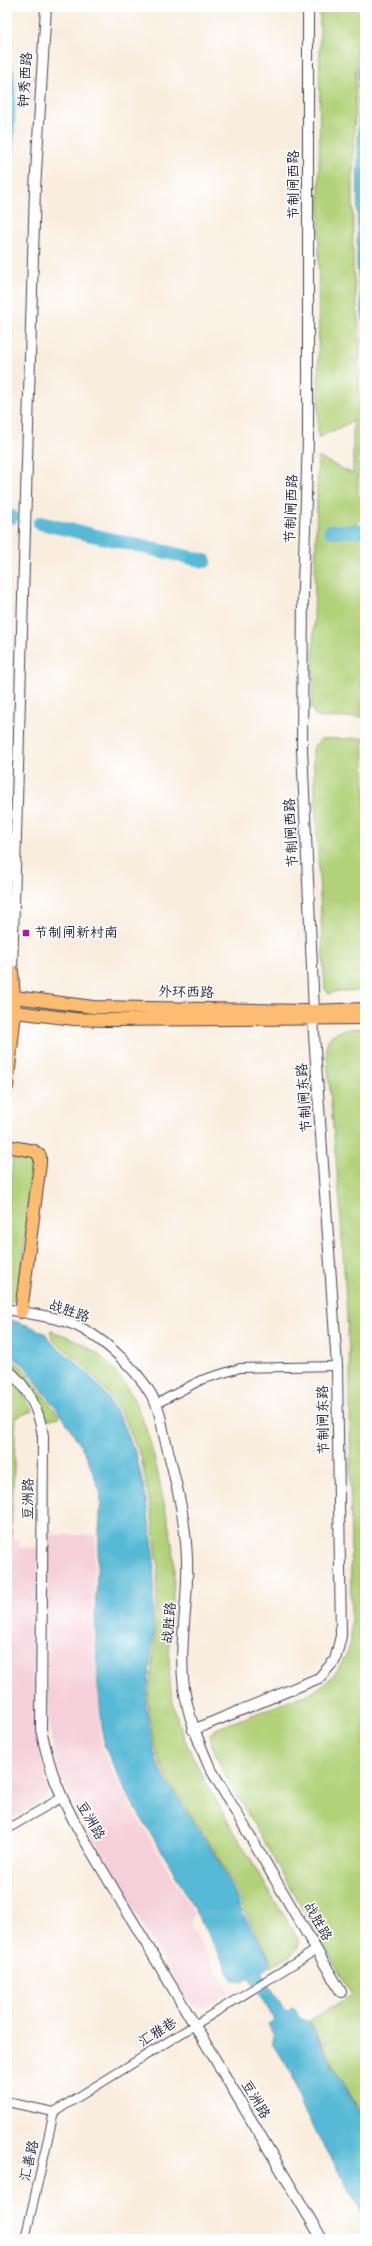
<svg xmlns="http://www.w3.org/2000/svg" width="372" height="2246" font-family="'Indie Flower','LXGW WenKai TC',sans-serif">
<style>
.built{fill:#f5cfda}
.green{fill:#b2d279;stroke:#6a7a5a}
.water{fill:#57b9d6;stroke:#3c6e88}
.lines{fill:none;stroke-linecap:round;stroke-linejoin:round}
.river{stroke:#57b9d6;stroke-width:14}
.minor-casing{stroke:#424053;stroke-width:10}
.tertiary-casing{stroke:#424053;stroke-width:12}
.primary-casing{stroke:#424053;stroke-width:14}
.minor{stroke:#fff;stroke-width:8}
.tertiary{stroke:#fff;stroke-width:10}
.primary{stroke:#febc70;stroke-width:12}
.poi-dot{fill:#b5179e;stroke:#fff;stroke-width:1.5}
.labels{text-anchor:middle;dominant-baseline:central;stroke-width:3.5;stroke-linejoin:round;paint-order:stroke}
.street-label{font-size:14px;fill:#22223b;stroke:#fff}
.poi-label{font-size:14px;fill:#22223b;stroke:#fff;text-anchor:start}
</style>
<rect width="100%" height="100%" fill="#fff"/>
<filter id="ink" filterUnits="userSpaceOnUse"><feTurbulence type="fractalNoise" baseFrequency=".025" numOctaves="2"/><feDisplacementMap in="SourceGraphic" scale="8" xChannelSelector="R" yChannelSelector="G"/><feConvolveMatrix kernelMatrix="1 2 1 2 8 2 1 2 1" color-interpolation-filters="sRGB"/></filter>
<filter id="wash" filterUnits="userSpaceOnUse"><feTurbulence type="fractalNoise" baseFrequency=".012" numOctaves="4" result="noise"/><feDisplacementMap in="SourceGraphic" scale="16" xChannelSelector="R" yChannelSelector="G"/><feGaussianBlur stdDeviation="0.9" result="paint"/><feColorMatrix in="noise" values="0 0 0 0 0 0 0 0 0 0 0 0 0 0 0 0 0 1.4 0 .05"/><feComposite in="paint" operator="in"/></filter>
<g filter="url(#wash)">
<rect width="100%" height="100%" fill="#f9edde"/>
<path class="built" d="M360 663H365V784L362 717Z
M47 1535H96L92 1606 101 1748 122 1791 194 1914 190 1925 229 1993 208 2006 197 2007 191 2005 186 1999 76 1810 57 1768 48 1717Z
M11 1539 19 1540V1547L39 1548 35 1718 48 1791 43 1800 7 1822V1540Z"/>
<path class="green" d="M320 7H354L357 11 365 13V36L359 41 357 50 353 169V264L360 339 358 495 365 504V518L353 525 328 528 327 533 358 536 365 543V663H360L362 717 319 718 314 714 312 707 318 457 353 474V421L318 438Z
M363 738 365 784V991H338L329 994 325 989 323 958 313 751 314 746 321 739Z
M365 1028V2120L309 2021 352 1995 221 1767 209 1737 212 1732 218 1728 313 1692C333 1679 345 1664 351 1641L350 1366 340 1204 326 1047C329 1028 349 1029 365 1028Z
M22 1152 33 1157 35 1160 19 1293 13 1301 7 1302V1208L13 1159H11L17 1153Z
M50 1331C130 1352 148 1423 162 1494 167 1519 174 1544 174 1569 174 1620 161 1672 178 1721 189 1754 207 1784 224 1814 240 1841 255 1868 271 1895 280 1910 290 1924 298 1939 303 1953 279 1961 270 1967V1958L245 1912 239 1897 217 1855 172 1786 160 1764 154 1743 148 1702 154 1648 158 1566 152 1516 141 1457 123 1417 105 1389 81 1363 53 1340Z
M7 1357 22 1367 60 1417 45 1420C40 1397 25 1376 7 1361Z
M7 1374 26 1397 32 1411 16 1417 11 1539 7 1540Z"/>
<path class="water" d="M365 39V499L362 494 364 332 357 265 359 50 362 41Z
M7 1319 30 1326 46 1334 51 1342 78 1364 102 1389 121 1420 136 1454 144 1488 154 1553 153 1636 146 1704 153 1747 158 1765 166 1780 216 1856 237 1898 242 1912 269 1958 268 1967 261 1972 286 2012 293 2008 301 2019 308 2021 365 2123V2218L304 2111 292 2074 273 2043 274 2036 268 2025 275 2020 249 1978 242 1982 233 1980 170 1865 131 1801 104 1746 98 1686 95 1613 101 1494 87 1456 65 1420 24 1365 7 1353Z"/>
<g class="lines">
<path class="river" d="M7 72 9 99 7 149
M7 515 12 517
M40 523 205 561
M331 531H358"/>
</g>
</g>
<g filter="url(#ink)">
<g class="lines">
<defs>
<path id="minor" d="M156 1404 201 1380 240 1368 337 1366
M7 1829 61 1798
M7 2102 54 2112 316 1950
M25 2239 54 2112"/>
<path id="tertiary" d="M308 7V439L303 587 302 749 314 1011
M12 971 35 189 46 7
M7 1309C32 1315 60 1316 83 1329 109 1343 144 1376 156 1404 161 1414 162 1428 165 1439 177 1484 189 1532 187 1579 186 1616 179 1651 184 1688 188 1716 198 1740 209 1766L341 1992
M7 1369C28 1387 39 1409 43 1436L41 1729C50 1773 60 1796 81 1834L322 2239
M193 1730 319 1678 335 1660 341 1636 337 1366 313 1020"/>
<path id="primary" d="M7 996 93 1007 309 1011 365 1009
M7 1011 74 1019 106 1020 365 1018
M7 1087 15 1012 12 971
M7 1146 34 1151 40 1156V1163L21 1312"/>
</defs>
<use href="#minor" class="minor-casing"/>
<use href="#tertiary" class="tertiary-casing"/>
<use href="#primary" class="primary-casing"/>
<use href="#minor" class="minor"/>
<use href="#tertiary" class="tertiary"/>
<use href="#primary" class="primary"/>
</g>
</g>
<rect class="poi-dot" x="22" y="929" width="8" height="8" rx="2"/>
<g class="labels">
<g class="street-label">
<text transform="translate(26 80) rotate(-86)">钟秀西路</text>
<text transform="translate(294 185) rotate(-90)">节制闸西路</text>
<text transform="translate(292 509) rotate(-88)">节制闸西路</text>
<text transform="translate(292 833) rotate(-93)">节制闸西路</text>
<text transform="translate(186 993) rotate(1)">外环西路</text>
<text transform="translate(305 1098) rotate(-94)">节制闸东路</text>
<text transform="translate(69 1312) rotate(19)">战胜路</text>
<text transform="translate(324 1420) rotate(-91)">节制闸东路</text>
<text transform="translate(29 1499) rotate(-89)">豆洲路</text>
<text transform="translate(170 1623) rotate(-85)">战胜路</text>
<text transform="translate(90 1821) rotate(60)">豆洲路</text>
<text transform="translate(317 1922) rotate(60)">战胜路</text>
<text transform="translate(158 2033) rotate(-32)">汇雅巷</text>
<text transform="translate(255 2100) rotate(59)">豆洲路</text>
<text transform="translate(30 2161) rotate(-77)">汇善路</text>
</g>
<g class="poi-label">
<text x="34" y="933">节制闸新村南</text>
</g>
</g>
<rect width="372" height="2246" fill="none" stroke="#fff" stroke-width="24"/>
</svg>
